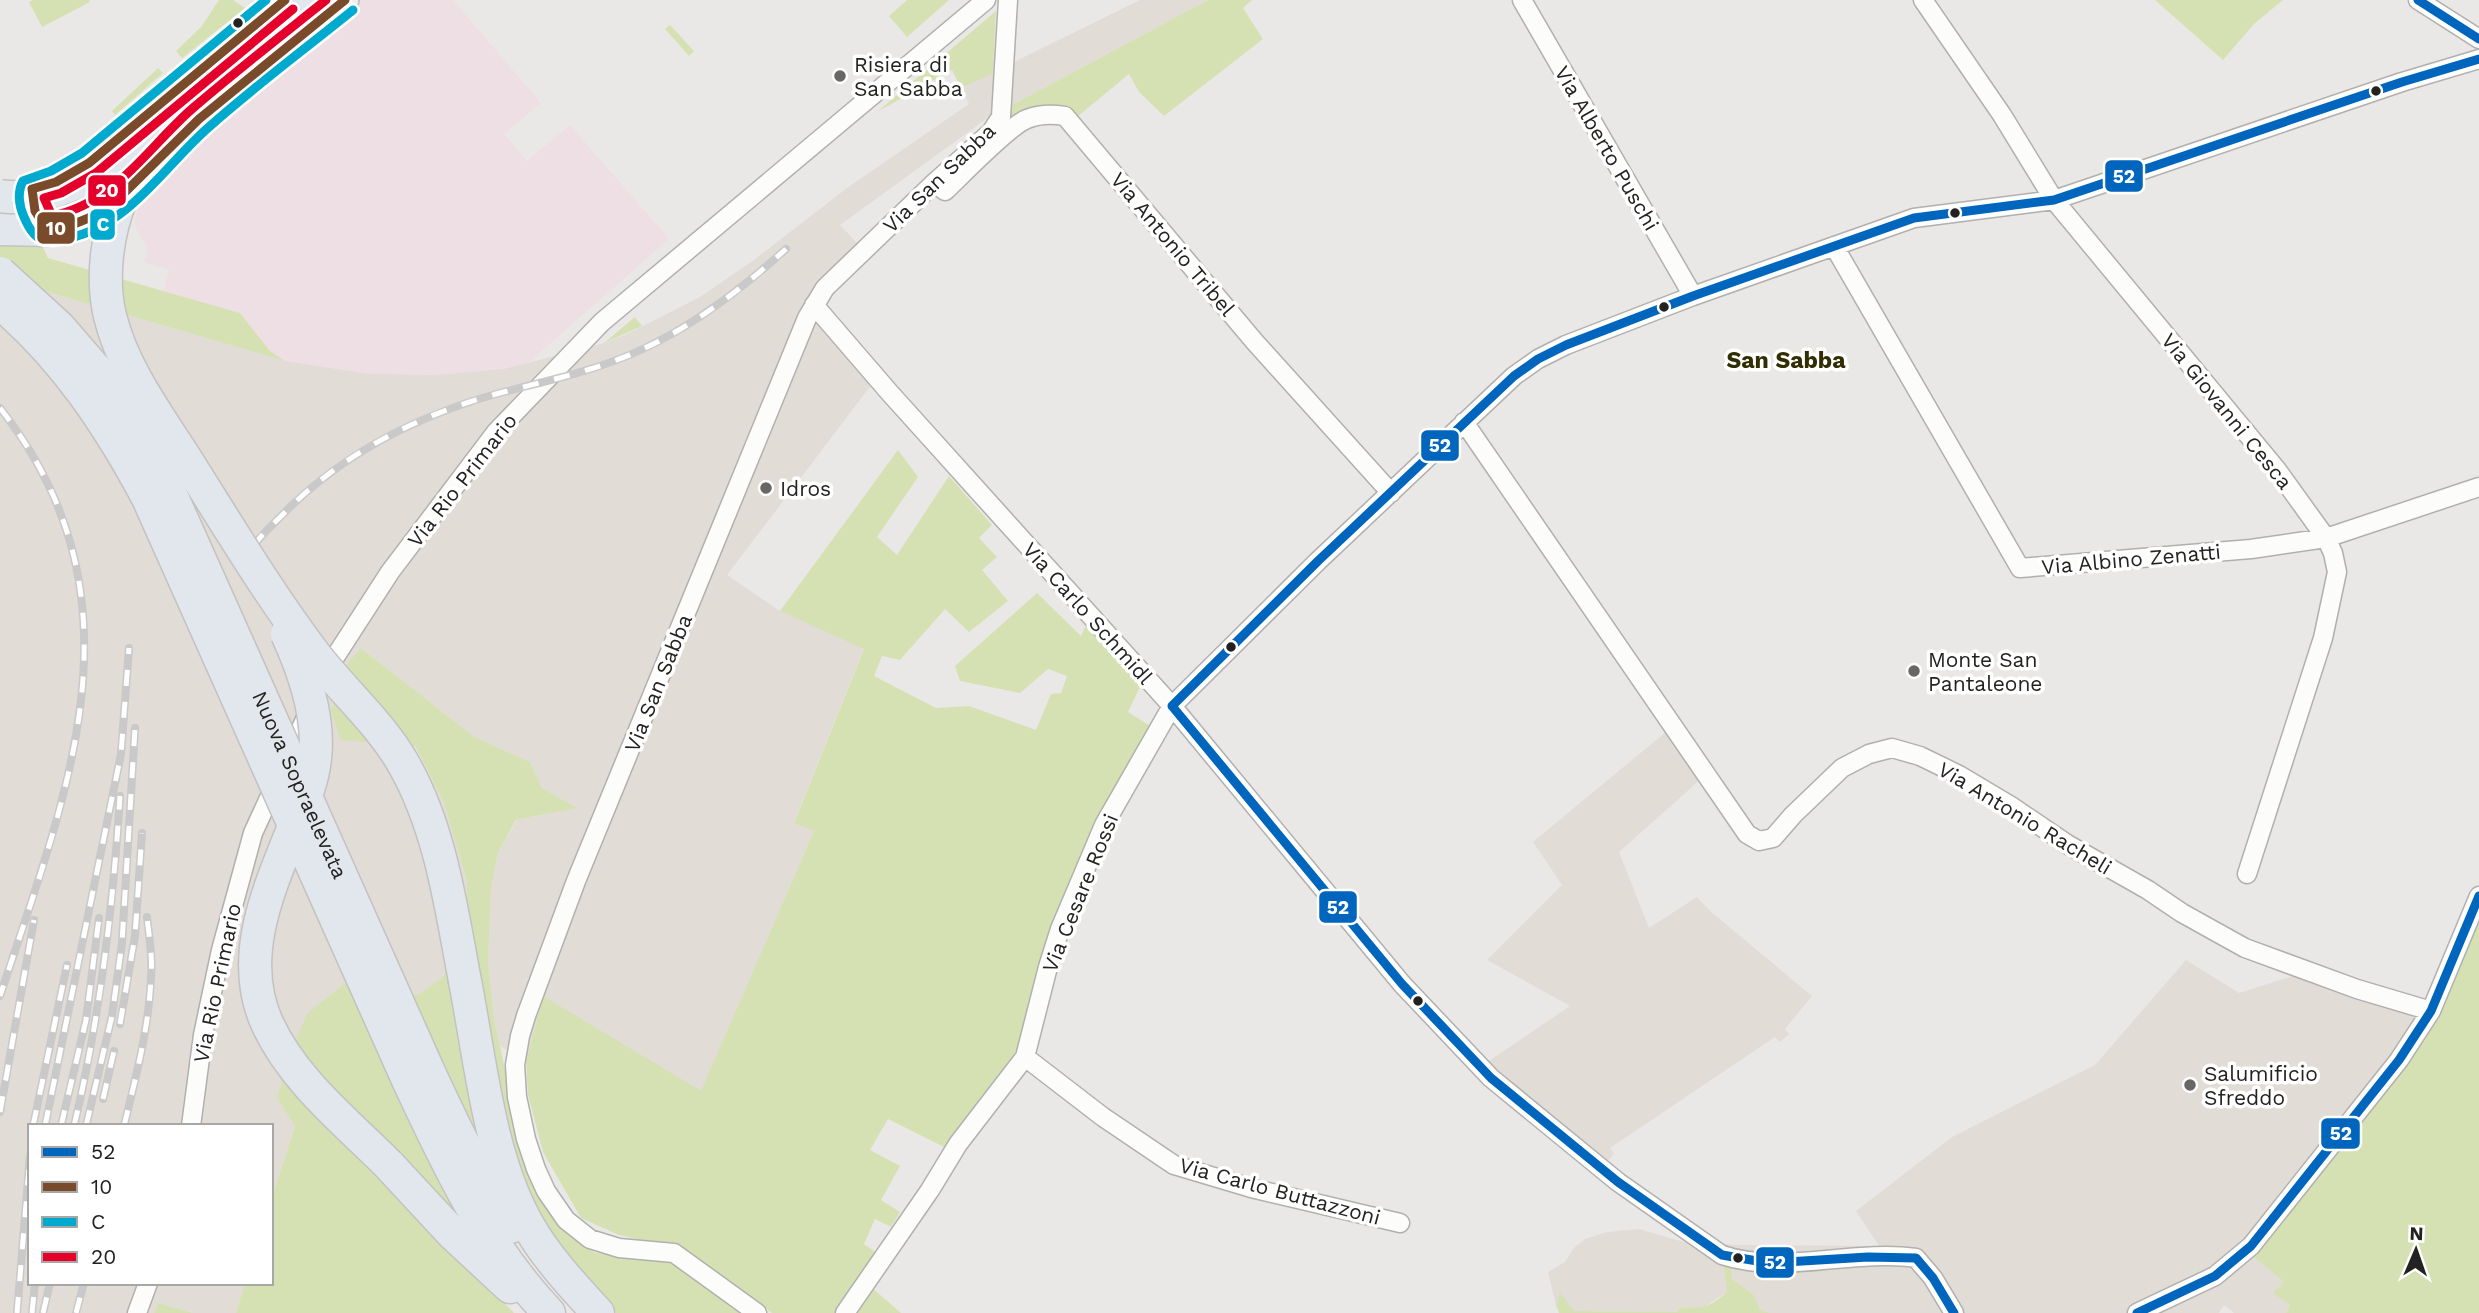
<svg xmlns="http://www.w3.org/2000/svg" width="2479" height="1313" font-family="'Work Sans',sans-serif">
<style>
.commercial{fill:#eedfe4}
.built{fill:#e1dcd5}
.green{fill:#d6e1b3}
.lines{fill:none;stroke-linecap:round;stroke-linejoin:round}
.street-casing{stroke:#b1b0ae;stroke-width:21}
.primary-casing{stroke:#c3c2c1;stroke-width:30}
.highway-casing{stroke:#c3c2c1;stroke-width:35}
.street{stroke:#fcfcfb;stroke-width:18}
.primary{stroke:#edeff3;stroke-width:26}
.highway{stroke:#e2e7ed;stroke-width:32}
.rail-casing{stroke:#cac9c9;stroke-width:8}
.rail{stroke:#fff;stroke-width:5;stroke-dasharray:16;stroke-linecap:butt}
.highway-bridge-casing{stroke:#c3c2c1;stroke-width:35;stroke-linecap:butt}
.highway-bridge{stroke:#e2e7ed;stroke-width:32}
.bus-1-casing{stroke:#fff;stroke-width:14}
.bus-2-casing{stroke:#fff;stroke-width:14}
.bus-3-casing{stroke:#fff;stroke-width:14}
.bus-4-casing{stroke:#fff;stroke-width:14}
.bus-1{stroke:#0065bd;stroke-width:9}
.bus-2{stroke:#7a4b2a;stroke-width:9}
.bus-3{stroke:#00a9ce;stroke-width:9}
.bus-4{stroke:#e4002b;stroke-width:9}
.bus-dot{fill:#232220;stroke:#fff;stroke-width:2.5}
.poi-dot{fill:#696765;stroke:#fff;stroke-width:2.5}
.labels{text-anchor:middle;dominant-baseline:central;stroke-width:7;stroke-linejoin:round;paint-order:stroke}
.poi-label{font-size:21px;fill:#232220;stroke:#fff;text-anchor:start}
.street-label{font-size:21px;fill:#232220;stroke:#fff}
.neighbourhood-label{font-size:23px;font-weight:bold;fill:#312e03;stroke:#fff}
.line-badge{stroke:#fff;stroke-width:2.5}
.badge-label{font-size:19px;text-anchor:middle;font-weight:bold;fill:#fff}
</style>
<rect width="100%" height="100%" fill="#eae8e6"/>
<path class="commercial" d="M361 0H453L541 103 504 134 527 161 570 125 669 239 528 363 504 369 436 375 370 374 285 361 270 351 240 313 164 291 169 270 144 262 148 249 136 229 135 221 140 193 207 127 341 14Z"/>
<path class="built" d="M1140 0H1208L989 117 840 225 858 244 805 305 872 384 727 575 780 611 864 648 794 822 814 831 701 1092 543 997 526 1061 500 1046 494 1018 488 963 491 889 498 853 517 820 576 808 542 788 530 762 473 736 361 648 381 743 414 746 444 803 467 882 466 935 442 978 419 994 406 995 295 1126 271 1200V1126H30V1283H245L236 1313H193L158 1303 154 1313H0V278L285 361 370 374 436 375 504 369 604 343 627 334 700 297 754 260 847 188 969 104 961 88Z
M1667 731 1701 779 1619 852 1649 928 1697 897 1710 911 1812 996 1785 1029 1789 1034 1780 1042 1775 1037 1610 1148 1614 1154 1607 1162 1515 1088 1489 1061 1570 1006 1487 960 1562 885 1533 842Z
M2186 960 2239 993 2296 975 2433 1023 2254 1256 2284 1282 2290 1305 2286 1313H2234L2224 1305 2219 1313H1771L1760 1310 1754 1295 1732 1279 1723 1264 1727 1292 1701 1309 1682 1307 1676 1312 1573 1311 1560 1294 1556 1305 1548 1272 1565 1262 1574 1248 1585 1239 1607 1232 1639 1229 1684 1242 1739 1245 1879 1246 1856 1211 1952 1137 2095 1065Z"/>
<path class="green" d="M33 0H89L90 2 42 27 29 2Z
M219 0H233L245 8 182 58 176 51 201 27Z
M907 0H949L907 37 889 16Z
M1208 0H1252L1243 8 1263 39 1164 116 1139 92 1129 74 1077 117 1055 105 1026 110 1010 119 1012 105Z
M2155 0H2283L2254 24 2223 60Z
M996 11 993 73 961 88 952 70 877 112Z
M670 25 694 51 689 56 665 29Z
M158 68 163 73 115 115 112 111Z
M0 238 39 239 48 258 240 313 270 351 285 361 0 278Z
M635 317 642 326 604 343Z
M898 450 918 477 877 537 897 555 949 476 992 525 979 538 997 557 982 570 1008 601 969 632 945 609 900 660 882 656 874 676 936 708 969 706 1036 730 1051 694 1061 693 1067 676 1048 669 1020 693 960 681 955 666 1037 593 1081 636 1088 621 1141 685 1128 712 1152 727 1095 824 1036 972 1018 1048 946 1148 888 1119 870 1150 900 1166 881 1200 900 1212 891 1227 875 1219 864 1244 878 1254 838 1313H772L685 1250 619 1235 581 1218 543 1152 528 1095 526 1061 543 996 701 1091 814 831 794 823 864 649 780 611Z
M361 648 473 736 530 762 542 788 577 808 516 820 498 853 491 889 488 963 494 1018 518 1131 565 1230 595 1253 670 1260 746 1313H616L564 1252 493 1150 462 1219 456 1220 381 1173 514 1313H236L245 1283H271V1200L295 1126 277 1098 294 1044 307 1014 344 984 376 981 406 995 419 994 442 978 466 935 467 882 444 803 415 746 340 740 331 710 344 668Z
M2479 916V1313H2286L2290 1305 2273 1293 2284 1282 2253 1256 2440 1014Z
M1723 1263H1730L1732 1279 1754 1295 1760 1310 1771 1313H1559L1556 1305 1560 1293 1574 1311 1676 1312 1682 1307C1705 1309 1709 1307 1727 1292Z
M871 1287 901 1313H853Z
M158 1303 193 1313H154Z"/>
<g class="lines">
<defs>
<path id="street" d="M1522 0 1693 296
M1923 0 2002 115 2054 200 2277 470 2326 538 2333 553 2337 572 2323 638 2247 874
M2418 0 2479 39
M934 183 945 191C961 176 1010 125 1027 119 1039 114 1053 114 1065 116L1254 341 1391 493
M1834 246 2020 568 2251 549 2326 538 2479 487
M814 305 889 392 1172 706 1402 984 1491 1078 1618 1182 1722 1255C1782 1275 1853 1249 1916 1258L1933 1278 1954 1313
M1464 422 1747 834 1759 841 1773 838 1793 815 1842 768 1869 754 1892 748 1920 756 1959 775 2011 806 2067 844 2148 890 2182 913 2245 948 2357 989 2431 1011
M326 676 335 657 390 572 496 432 602 322 986 0
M1025 1057 1103 1117 1174 1165 1251 1188 1400 1223
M191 1126 203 1035 221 950 253 833 309 711
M137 1313 148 1283
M757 1313 674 1253 619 1248 590 1239 566 1220 546 1191 536 1169 526 1139 517 1097 515 1065 520 1036 526 1016 576 881 807 318 825 288 934 183 991 132 1001 117 1008 0
M845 1313 930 1190 958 1144 1025 1057 1048 967 1060 929 1104 825 1172 706 1318 561 1514 376 1538 359 1566 345 1693 296 1914 218 2054 200 2402 82 2479 59
M2137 1313 2215 1276 2251 1246 2399 1060 2431 1011 2479 896"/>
<path id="primary" d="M84 166 285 0
M44 187 32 189C30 207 36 217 48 230 122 221 148 162 199 119 247 78 296 40 345 0"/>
<path id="highway" d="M0 229 48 230
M465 981C480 1058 489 1157 528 1225 545 1256 574 1287 598 1313
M428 1070C453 1124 478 1177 511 1227
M408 1080C446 1162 486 1247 549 1313
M388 1164 453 1234 510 1287"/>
</defs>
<use href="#street" class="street-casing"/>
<use href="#primary" class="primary-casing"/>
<use href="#highway" class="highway-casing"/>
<use href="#street" class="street"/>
<use href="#primary" class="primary"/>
<use href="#highway" class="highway"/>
<defs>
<path id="rail" d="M0 408C150 599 67 792 0 996
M253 547C263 532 277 521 289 508 348 451 417 416 496 394 545 381 596 371 643 349 696 324 743 288 786 249
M120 1024 135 936 142 833
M103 1099 114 1051
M0 1112 34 920
M33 1126 67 965
M45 1126 121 754 129 648
M61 1126 86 1020 99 918
M74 1126C100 1017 113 908 120 796
M86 1126 112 1016 122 943 135 728
M124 1126C136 1076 149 1028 151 977 153 957 149 937 147 917
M17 1313 30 1156
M32 1313 35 1283
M43 1313 50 1283
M76 1313 84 1283"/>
</defs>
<use href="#rail" class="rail-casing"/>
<use href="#rail" class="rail"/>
<defs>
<g id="highway-bridge">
<path d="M312 0C243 57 161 111 123 195 107 230 101 278 110 316 123 370 160 418 189 464 230 529 269 594 315 655 343 691 380 723 403 763 441 829 451 908 465 981"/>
<path d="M0 196C58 205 107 166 153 136"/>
<path id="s1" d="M0 273 59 327 105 380 168 488 428 1070"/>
<path d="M0 303C64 357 109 425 148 498L408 1080"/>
<path d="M287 634C304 671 320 716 315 758 313 779 305 799 297 819 272 883 236 954 267 1023 293 1080 345 1121 388 1164"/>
</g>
</defs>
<use href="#highway-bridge" class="highway-bridge-casing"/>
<use href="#highway-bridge" class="highway-bridge"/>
<defs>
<path id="bus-1" d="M2418 0 2479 39
M1172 706 1318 561 1514 376 1538 359 1566 345 1693 296 1914 218 2054 200 2402 82 2479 59
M1172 706 1402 984 1491 1078 1618 1182 1722 1255 1769 1263 1868 1257 1916 1258 1933 1278 1954 1313
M2137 1313 2215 1276 2251 1246 2399 1060 2431 1011 2479 896"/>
<path id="bus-2" d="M285 0 89 163 56 182 32 189 35 211 48 230 74 224 96 215 115 202 199 119 345 0"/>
<path id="bus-3" d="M266 0 82 153 51 171 23 181C17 192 19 206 24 217 35 243 44 243 69 238 130 225 165 165 209 127 255 86 305 49 353 10"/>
<path id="bus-4" d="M293 9 96 173 61 193 44 198 52 216C116 203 147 148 193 108 236 71 281 36 326 0"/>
</defs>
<use href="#bus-1" class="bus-1-casing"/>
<use href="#bus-2" class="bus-2-casing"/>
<use href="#bus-3" class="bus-3-casing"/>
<use href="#bus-4" class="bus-4-casing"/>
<use href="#bus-1" class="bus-1"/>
<use href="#bus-2" class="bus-2"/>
<use href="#bus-3" class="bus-3"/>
<use href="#bus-4" class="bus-4"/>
</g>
<g class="bus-dot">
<circle cx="238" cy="23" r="6"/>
<circle cx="2376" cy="91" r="6"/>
<circle cx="1955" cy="213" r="6"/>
<circle cx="1664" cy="307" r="6"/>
<circle cx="1231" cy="647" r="6"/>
<circle cx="1418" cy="1001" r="6"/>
<circle cx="1738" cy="1258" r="6"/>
</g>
<g class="poi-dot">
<circle cx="840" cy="76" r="7"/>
<circle cx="766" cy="488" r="7"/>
<circle cx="1914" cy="671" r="7"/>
<circle cx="2190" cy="1085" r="7"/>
</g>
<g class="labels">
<g class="poi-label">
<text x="854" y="64">Risiera di<tspan x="854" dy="24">San Sabba</tspan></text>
<text x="780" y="488">Idros</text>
<text x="1928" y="659">Monte San<tspan x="1928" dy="24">Pantaleone</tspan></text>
<text x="2204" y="1073">Salumificio<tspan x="2204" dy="24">Sfreddo</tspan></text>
</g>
<g class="street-label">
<text transform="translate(1607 148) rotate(60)">Via Alberto Puschi</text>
<text transform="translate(939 178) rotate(-44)">Via San Sabba</text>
<text transform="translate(1173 244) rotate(50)">Via Antonio Tribel</text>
<text transform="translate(2227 411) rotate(51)">Via Giovanni Cesca</text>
<text transform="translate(462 480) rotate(-52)">Via Rio Primario</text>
<text transform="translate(2131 559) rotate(-5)">Via Albino Zenatti</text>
<text transform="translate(1088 613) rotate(48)">Via Carlo Schmidl</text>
<text transform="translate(658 683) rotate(-68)">Via San Sabba</text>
<text stroke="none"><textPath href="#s1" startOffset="600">Nuova Sopraelevata</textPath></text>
<text transform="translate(2025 818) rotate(31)">Via Antonio Racheli</text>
<text transform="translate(1080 893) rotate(-68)">Via Cesare Rossi</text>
<text transform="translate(217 983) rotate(-78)">Via Rio Primario</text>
<text transform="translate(1280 1191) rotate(15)">Via Carlo Buttazzoni</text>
</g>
<g class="neighbourhood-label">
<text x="1786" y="360">San Sabba</text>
</g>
</g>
<g class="line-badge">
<rect x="2104" y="159" width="40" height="34" rx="7" fill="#0065bd"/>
<rect x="87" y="174" width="40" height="33" rx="7" fill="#e4002b"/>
<rect x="89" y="208" width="27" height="33" rx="7" fill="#00a9ce"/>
<rect x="36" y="211" width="40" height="34" rx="7" fill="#7a4b2a"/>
<rect x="1420" y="429" width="40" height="33" rx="7" fill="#0065bd"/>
<rect x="1318" y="890" width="40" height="34" rx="7" fill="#0065bd"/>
<rect x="2320" y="1117" width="41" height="33" rx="7" fill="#0065bd"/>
<rect x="1755" y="1246" width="40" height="33" rx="7" fill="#0065bd"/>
</g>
<g class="badge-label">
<text x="2124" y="183">52</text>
<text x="107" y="197">20</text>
<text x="103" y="231">C</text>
<text x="56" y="235">10</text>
<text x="1440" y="452">52</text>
<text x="1338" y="914">52</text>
<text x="2341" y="1140">52</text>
<text x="1775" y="1269">52</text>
</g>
<rect x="28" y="1124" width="245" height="161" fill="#ffffff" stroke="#a7a7a6" stroke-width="2"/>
<rect x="42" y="1147" width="35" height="10" fill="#0065bd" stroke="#a7a7a6" stroke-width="2"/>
<text x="91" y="1159" font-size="21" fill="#232220">52</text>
<rect x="42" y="1182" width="35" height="10" fill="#7a4b2a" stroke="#a7a7a6" stroke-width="2"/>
<text x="91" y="1194" font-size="21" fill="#232220">10</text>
<rect x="42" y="1217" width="35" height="10" fill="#00a9ce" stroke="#a7a7a6" stroke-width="2"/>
<text x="91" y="1229" font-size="21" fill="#232220">C</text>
<rect x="42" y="1252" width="35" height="10" fill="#e4002b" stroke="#a7a7a6" stroke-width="2"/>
<text x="91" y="1264" font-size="21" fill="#232220">20</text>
<g transform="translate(2416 1250) rotate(2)" stroke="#ffffff" stroke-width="5" paint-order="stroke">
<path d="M0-5L12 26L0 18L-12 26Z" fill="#232220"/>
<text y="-10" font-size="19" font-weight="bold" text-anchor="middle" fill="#232220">N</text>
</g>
</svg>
